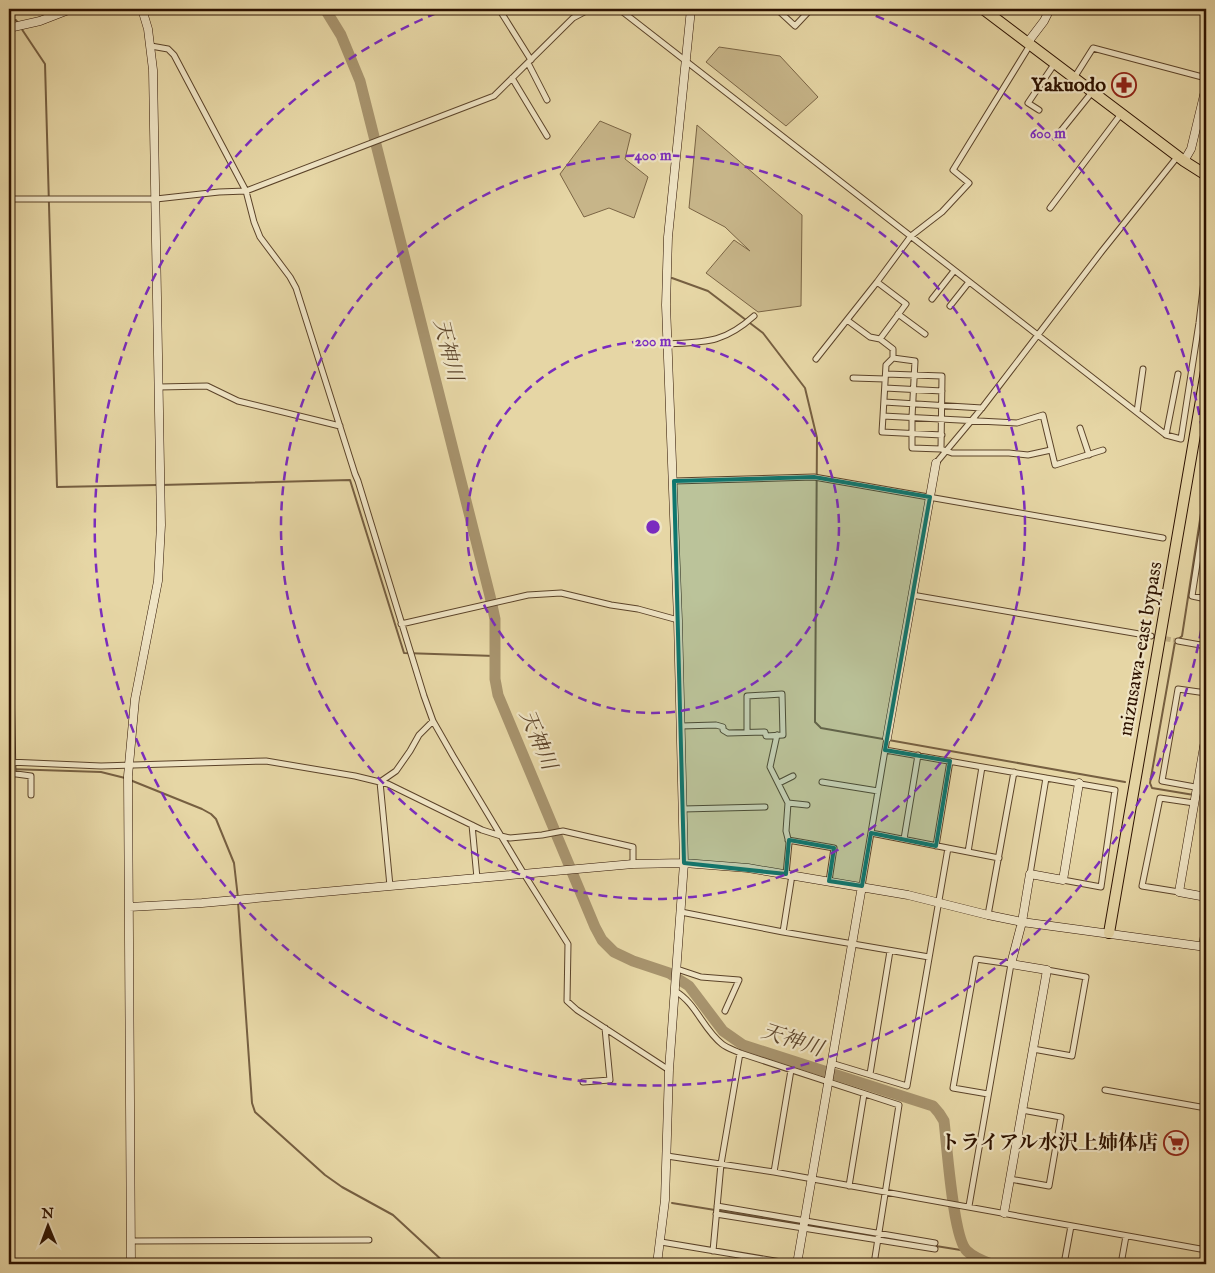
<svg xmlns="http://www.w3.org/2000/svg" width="1215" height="1273" font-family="'IM FELL English','Noto Serif JP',serif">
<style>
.green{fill:#c7b589;stroke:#7a6444}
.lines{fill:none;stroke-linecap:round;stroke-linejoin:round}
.stream{stroke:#765f41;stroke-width:2}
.river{stroke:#a7936d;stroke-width:11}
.street-tunnel{stroke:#c1af84;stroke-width:5;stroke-dasharray:5 2.5;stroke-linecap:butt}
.street-casing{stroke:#5b4329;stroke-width:7}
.secondary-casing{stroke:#2d1200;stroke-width:9}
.highway-casing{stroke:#2d1200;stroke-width:12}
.street{stroke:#efe4c4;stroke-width:5}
.secondary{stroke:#efe4c4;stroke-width:8}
.highway{stroke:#e6d6a5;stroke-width:10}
.marked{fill:#0f766e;fill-opacity:0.2;stroke:#0f766e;stroke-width:4;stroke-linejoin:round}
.ring{fill:none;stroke:#7b2cbf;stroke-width:2.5;stroke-dasharray:9 6}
.labels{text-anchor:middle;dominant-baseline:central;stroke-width:4.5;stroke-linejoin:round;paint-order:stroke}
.poi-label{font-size:20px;font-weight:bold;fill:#2d1200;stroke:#efe4c4;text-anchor:end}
.street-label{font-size:20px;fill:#2d1200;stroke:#efe4c4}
.water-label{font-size:21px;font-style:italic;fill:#5e462c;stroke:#efe4c4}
.centre{fill:#7b2cbf;stroke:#efe4c4;stroke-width:2.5}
.ring-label{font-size:15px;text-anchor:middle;font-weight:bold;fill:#7b2cbf;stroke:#efe4c4;stroke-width:4.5;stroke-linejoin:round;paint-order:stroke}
</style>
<rect width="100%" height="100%" fill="#e6d6a5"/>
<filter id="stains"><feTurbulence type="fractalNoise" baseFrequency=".004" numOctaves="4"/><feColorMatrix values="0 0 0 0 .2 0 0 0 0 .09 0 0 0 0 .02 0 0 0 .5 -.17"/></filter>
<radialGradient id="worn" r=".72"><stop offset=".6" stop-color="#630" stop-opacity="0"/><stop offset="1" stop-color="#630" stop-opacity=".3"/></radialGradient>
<path class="green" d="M719 47 780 56 818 97 786 126 706 62Z
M600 121 631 134 625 159 648 177 634 218 609 208 584 217 560 174Z
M697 125 802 215 801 306 758 312 706 273 734 240 750 251 725 227 689 208Z"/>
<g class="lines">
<path class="stream" d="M9 21 16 20 19 24
M21 28 45 64 57 487 157 485
M672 278 708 291 763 333 805 388 817 438 815 717V722L821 728 1125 782
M161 485 350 480 404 653 495 656
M9 769 101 772 125 778
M130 780 202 809 211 814 216 819 234 863 238 898
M1194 795 1152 788 1150 783 1175 642 1182 636 1206 481
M1199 796 1206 798
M238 902 252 1103 255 1112 325 1175 342 1187 393 1215 446 1264
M672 1203 800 1224
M805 1225 967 1251"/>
<path class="river" d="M325 9 341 35 360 81 490 596 495 619V679L498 695 595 927 602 940 614 952 633 961 669 973 689 986 723 1031 743 1045 933 1106 939 1113 944 1121C947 1145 953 1239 967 1251 973 1257 983 1261 991 1264"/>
<path class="street-tunnel" d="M1151 636 1178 641"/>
<defs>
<path id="street" d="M499 9 531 60
M619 9 1166 435 1181 439 1199 323 1206 264
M785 9 781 13 795 26 811 9
M151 46 168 49 174 55 246 191 254 222 260 237 290 277 296 288 355 474 358 481 424 696 433 721 453 756 524 874 568 944 567 1001 577 1010 669 1070
M528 63 547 100
M512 78 547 136
M1074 78 1093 48 1206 78
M1039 110 1028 103 1055 63
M1060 132 1093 91
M9 199H156L219 192 246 191 494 96 573 18 590 9
M1050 208 1121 114
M877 282 906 304 880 339
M932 299 954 271
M950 306 969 282
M898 314 925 334
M847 320 870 337 880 339 893 349V358L886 365 883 416 1017 423 1043 415 1055 465 1103 450
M668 344C706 342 724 343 754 316
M893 358 915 361 912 417V448L941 449
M816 359 877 282 911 236 942 212 969 183 953 170 1030 45
M886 374 942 376 941 449 952 453H1009L1028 455 1051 450
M853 378 885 379
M159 387 207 386 238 401 340 426
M885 388 942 391
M884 402 982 408
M1137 412 1143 369
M883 416 882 432 942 435
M1080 428 1089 455
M1166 435 1178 374
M936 463 982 408 1102 251 1178 156
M674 481 814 477 1163 538
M1206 506 1192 596 1206 599
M912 595 1151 636
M9 596 13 774
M401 624 528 595 561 593 611 605 638 609 678 620
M1178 641 1206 646
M1206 693 1178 689 1162 781 1206 789
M681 726 716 725 723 727V730L728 733 765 732 766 736 783 735 782 694 747 696V732
M777 735 770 767 788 803 786 831 789 843 786 874
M885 750 1115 790 1101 887 1063 880
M9 762 101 766 266 761 355 776 388 784 482 830 501 836 510 838 542 835 563 831 633 847V864
M9 773 31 776V795
M380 782 390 886
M380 782 396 771 410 751 419 735 433 721
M822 782 878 791
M779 783 793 776
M788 803 807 805
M683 809 765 807
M472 825 477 878
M871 833 999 858
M904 839 918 755
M788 840 834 848 829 881
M936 846 950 761
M968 852 982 767
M1030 874 1046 778
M862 886 887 738
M1179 892 1142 886 1160 798 1194 803
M681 912 783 932 929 957
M988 915 1014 772
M783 932 792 875
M677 969 701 977 739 980 725 1011
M675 991C696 1003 703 1029 722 1044 727 1048 734 1050 740 1053L899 1105 874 1264
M1033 1049 1072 1056 1086 977 1047 970
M831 1063 907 1086 948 848
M870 1074 890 951
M583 1082 610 1080 605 1028
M1105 1090 1206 1108
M667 1156 774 1172 1206 1250
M774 1172 791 1070
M1010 1179 1049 1186 1061 1117 1022 1110
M849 1186 864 1094
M717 1206 935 1243
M969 1206 1011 964 976 959 953 1088 988 1094
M716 1214 935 1249
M131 1241 369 1240
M661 1242 793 1264
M713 1251 721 1164 740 1053
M1064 1264 1071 1226
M1121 1264 1126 1236"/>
<path id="secondary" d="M9 28 40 21 71 9
M1028 42 1044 21 1050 9
M1184 161 1191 149 1206 87
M1206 735 1179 892 1206 897
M887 738 936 463
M129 907 202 903 633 864 684 863 748 868 908 895 988 915 1022 922 1206 947
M1203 946 1206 928
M1004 1213 1047 970 1011 964 1022 922 1030 874 1063 880 1079 783
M131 1264 128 776 135 699 158 581 161 525 153 70 148 29 142 9
M657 1264 665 1200 669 1070 684 863 678 620 666 305 668 237 691 9
M797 1264 862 886"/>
<path id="highway" d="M983 9 1184 161 1206 175
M1109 933 1206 371"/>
</defs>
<use href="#street" class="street-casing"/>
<use href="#secondary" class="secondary-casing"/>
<use href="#highway" class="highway-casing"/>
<use href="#street" class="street"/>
<use href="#secondary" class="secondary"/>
<use href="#highway" class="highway"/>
</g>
<path class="marked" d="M814 477 930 497 885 750 950 761 936 846 871 833 862 886 829 881 834 848 789 840 786 874 684 863 674 481Z"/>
<g class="ring">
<circle cx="653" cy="527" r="186"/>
<circle cx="653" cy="527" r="372"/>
<path d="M1206 600A558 558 0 1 1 444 10M862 10A558 558 0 0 1 1206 454"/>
</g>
<defs>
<symbol id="pharmacy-ring" viewBox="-11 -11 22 22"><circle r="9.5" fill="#efe4c4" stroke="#8f2418" stroke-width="1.5"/><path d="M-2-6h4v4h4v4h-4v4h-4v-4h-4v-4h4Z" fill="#8f2418"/></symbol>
<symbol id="supermarket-ring" viewBox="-11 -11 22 22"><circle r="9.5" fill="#efe4c4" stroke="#8f2418" stroke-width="1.5"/><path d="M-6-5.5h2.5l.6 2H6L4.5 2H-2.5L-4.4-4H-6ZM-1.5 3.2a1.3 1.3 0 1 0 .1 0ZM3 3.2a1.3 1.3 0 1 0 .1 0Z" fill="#8f2418"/></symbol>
</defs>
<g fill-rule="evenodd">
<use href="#pharmacy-ring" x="1110" y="71" width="28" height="28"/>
<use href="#supermarket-ring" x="1162" y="1129" width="28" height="28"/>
</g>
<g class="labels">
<g class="poi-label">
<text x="1106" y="85">Yakuodo</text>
<text x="1158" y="1143">トライアル水沢上姉体店</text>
</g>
<g class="street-label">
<text transform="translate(1141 649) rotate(-80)">mizusawa-east bypass</text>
</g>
<g class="water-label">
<text transform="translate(447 350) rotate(76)">天神川</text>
<text transform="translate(537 740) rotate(67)">天神川</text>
<text transform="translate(792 1041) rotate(18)">天神川</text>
</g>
</g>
<circle cx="653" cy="527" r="8" class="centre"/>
<g class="ring-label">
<text x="1048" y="138">600 m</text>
<text x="653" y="160">400 m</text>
<text x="653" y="346">200 m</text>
</g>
<rect width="1215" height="1273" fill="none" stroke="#e6d6a5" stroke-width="30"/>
<rect x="10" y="10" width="1195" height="1253" fill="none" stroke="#2d1200" stroke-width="2.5"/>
<rect x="15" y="15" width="1185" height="1243" fill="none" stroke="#2d1200"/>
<g transform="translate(48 1226) rotate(359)" stroke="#efe4c4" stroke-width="4" paint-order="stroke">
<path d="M0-4L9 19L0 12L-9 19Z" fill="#2d1200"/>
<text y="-8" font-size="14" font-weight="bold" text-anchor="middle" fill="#2d1200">N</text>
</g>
<rect width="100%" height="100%" filter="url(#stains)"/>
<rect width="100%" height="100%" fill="url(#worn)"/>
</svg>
